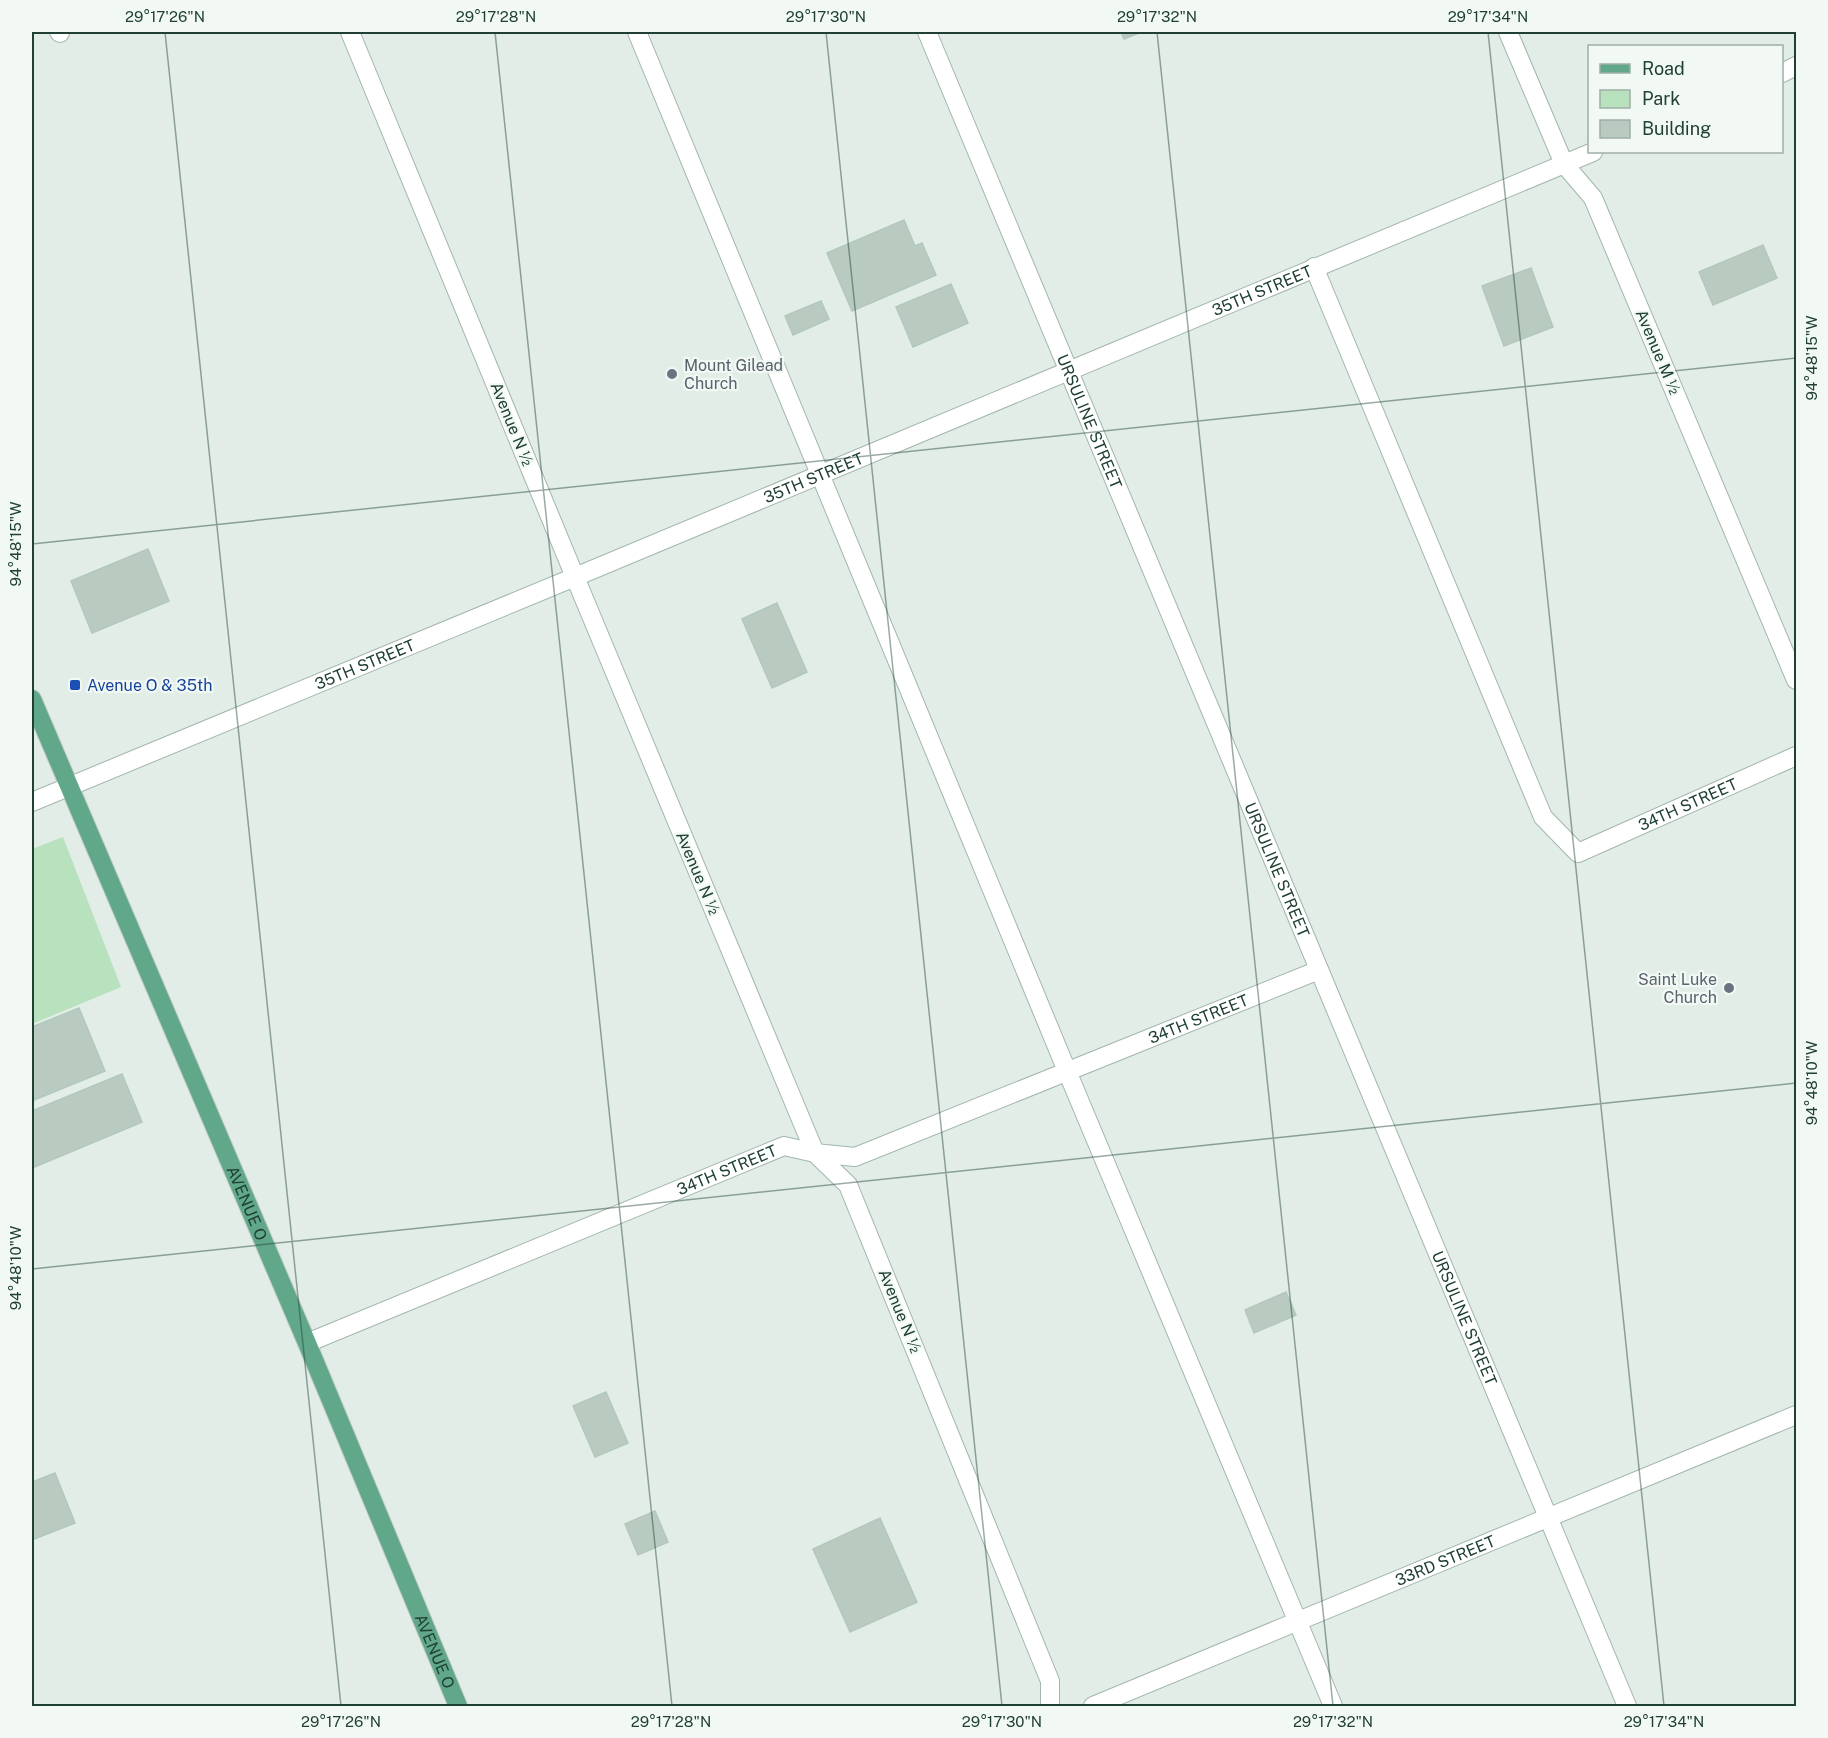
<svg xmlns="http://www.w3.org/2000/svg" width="1828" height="1738" font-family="'Public Sans',sans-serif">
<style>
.green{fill:#b8e1bd}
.building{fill:#b9cbc1;stroke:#b3c8bc;stroke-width:1.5}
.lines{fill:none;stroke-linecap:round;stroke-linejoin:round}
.minor-casing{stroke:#a3b6ac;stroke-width:20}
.major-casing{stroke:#c0cac6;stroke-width:20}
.minor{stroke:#fff;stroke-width:18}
.major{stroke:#61a88b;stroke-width:18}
.ticks{fill:none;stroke:#1f4032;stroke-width:1.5;stroke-opacity:0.45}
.worship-dot{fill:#6b7280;stroke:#f2f9f5;stroke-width:2}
.transit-dot{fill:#1a4fb4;stroke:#f2f9f5;stroke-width:2}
.labels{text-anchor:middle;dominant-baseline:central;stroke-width:4.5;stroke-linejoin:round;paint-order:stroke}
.street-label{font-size:16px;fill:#1f4032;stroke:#f2f9f5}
.worship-label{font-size:16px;fill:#5b616d;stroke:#f2f9f5;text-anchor:start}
.transit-label{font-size:16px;fill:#164399;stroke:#f2f9f5;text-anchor:start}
.neatline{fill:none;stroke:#1f4032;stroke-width:2}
.ticks-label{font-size:15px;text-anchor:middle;fill:#1f4032}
</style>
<rect width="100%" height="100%" fill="#e1ede6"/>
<path class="green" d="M63 837 121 987 32 1024V849Z"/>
<path class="building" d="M1121 32H1139V33L1124 39Z
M904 220 915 246 922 243 936 275 852 311 827 253Z
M1763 245 1777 278 1713 305 1699 272Z
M1531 268 1553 327 1504 346 1482 286Z
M951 284 968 323 913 347 896 307Z
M821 301 829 319 793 335 785 316Z
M148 549 169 601 92 633 71 581Z
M777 603 807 672 772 688 742 619Z
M79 1008 105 1071 32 1101V1027Z
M122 1074 142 1122 32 1168V1111Z
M1286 1292 1296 1315 1254 1333 1245 1310Z
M606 1392 628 1443 595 1457 573 1406Z
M55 1473 75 1523 32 1540V1482Z
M655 1511 668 1542 638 1555 625 1524Z
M880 1518 917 1602 850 1632 813 1549Z"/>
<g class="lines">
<defs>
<g id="minor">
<path d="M59 32 60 33"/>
<path d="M350 32 575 577 815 1153 848 1185 1050 1681V1706"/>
<path d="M637 32 1067 1071 1333 1706"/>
<path id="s1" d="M927 32 1627 1706"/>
<path d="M1508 32 1564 164 1593 198 1796 680"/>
<path d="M1782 73 1796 66"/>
<path id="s2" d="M1314 267 1543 817 1578 853 1796 756"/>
<path id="s3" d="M32 802 575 577 1593 152"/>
<path id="s4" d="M307 1343 784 1146 815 1153 855 1157 1319 970"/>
<path id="s5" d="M1093 1706 1796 1415"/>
</g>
<g id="major">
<path id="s6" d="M32 699 307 1343 458 1706"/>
</g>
</defs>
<use href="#minor" class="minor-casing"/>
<use href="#major" class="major-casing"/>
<use href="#minor" class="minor"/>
<use href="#major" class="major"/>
</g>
<path class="ticks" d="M165 32 341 1706M495 32 672 1706M826 32 1002 1706M1157 32 1333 1706M1488 32 1664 1706M32 544 1796 358M32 1269 1796 1083"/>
<g class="worship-dot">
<circle cx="672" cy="374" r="6"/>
<circle cx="1729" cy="988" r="6"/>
</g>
<rect class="transit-dot" x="69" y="679" width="12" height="12" rx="3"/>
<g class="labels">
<g class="street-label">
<text stroke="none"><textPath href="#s3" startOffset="1332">35TH STREET</textPath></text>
<text transform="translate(1658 352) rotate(67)">Avenue M ½</text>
<text stroke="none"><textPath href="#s1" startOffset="422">URSULINE STREET</textPath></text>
<text transform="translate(512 424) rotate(68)">Avenue N ½</text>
<text stroke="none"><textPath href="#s3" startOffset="846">35TH STREET</textPath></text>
<text stroke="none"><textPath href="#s3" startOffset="360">35TH STREET</textPath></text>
<text stroke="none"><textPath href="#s2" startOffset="766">34TH STREET</textPath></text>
<text stroke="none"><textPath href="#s1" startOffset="908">URSULINE STREET</textPath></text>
<text transform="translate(698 873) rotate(67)">Avenue N ½</text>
<text stroke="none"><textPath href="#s4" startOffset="958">34TH STREET</textPath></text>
<text stroke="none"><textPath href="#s4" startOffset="454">34TH STREET</textPath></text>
<text stroke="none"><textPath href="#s6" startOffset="548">AVENUE O</textPath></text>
<text transform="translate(900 1311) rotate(68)">Avenue N ½</text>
<text stroke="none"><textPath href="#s1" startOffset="1394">URSULINE STREET</textPath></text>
<text stroke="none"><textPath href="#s5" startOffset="381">33RD STREET</textPath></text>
<text stroke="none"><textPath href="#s6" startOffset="1034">AVENUE O</textPath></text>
</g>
<g class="worship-label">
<text x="684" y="365">Mount Gilead<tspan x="684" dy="18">Church</tspan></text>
<text x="1717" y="979" text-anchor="end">Saint Luke<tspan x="1717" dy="18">Church</tspan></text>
</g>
<g class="transit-label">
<text x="87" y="685">Avenue O &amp; 35th</text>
</g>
</g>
<rect width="1828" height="1738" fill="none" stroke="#f2f9f5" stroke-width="66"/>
<rect x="1588" y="45" width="195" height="108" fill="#f2f9f5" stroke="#9eafa7" stroke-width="1.5"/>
<rect x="1600" y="64" width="30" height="9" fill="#61a88b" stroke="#9eafa7" stroke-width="1.5"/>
<text x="1642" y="75" font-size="18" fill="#1f4032">Road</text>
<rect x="1600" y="90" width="30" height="18" fill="#b8e1bd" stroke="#9eafa7" stroke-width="1.5"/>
<text x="1642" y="105" font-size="18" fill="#1f4032">Park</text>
<rect x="1600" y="120" width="30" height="18" fill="#b9cbc1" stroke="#9eafa7" stroke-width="1.5"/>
<text x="1642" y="135" font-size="18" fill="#1f4032">Building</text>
<rect x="33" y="33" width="1762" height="1672" class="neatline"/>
<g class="ticks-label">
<text x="165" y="22">29°17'26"N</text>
<text x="496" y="22">29°17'28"N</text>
<text x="826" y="22">29°17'30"N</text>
<text x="1157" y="22">29°17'32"N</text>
<text x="1488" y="22">29°17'34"N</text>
<text transform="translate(1812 358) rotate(-90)" y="5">94°48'15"W</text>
<text transform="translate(16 544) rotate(-90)" y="5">94°48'15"W</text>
<text transform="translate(1812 1083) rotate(-90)" y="5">94°48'10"W</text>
<text transform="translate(16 1268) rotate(-90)" y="5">94°48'10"W</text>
<text x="341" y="1727">29°17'26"N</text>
<text x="671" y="1727">29°17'28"N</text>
<text x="1002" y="1727">29°17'30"N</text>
<text x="1333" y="1727">29°17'32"N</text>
<text x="1664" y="1727">29°17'34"N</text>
</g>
</svg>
